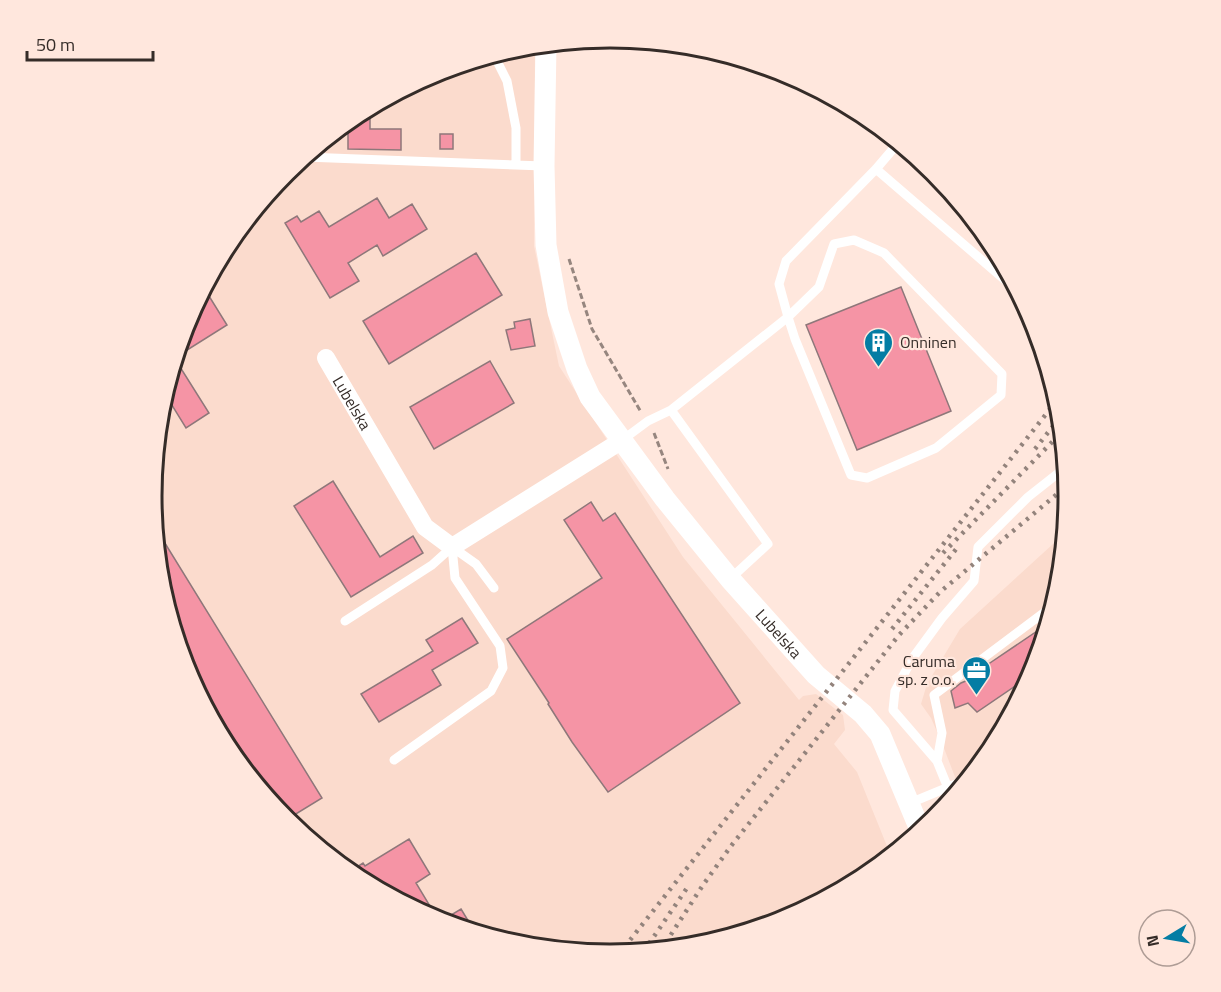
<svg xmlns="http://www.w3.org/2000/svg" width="1221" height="992" font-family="'Titillium Web',sans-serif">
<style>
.built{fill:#fbdbcd}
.green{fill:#c6cf77}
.building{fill:#f594a5;stroke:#8e777a;stroke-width:1.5}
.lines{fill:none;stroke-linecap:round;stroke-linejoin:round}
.path{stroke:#96867f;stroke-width:3;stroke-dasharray:6 3;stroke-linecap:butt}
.service{stroke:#fff;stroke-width:9}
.minor{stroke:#fff;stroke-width:18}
.tertiary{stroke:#fff;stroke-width:21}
.rail{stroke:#93837c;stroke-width:4.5;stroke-dasharray:3 6;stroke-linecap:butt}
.labels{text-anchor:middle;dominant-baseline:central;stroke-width:4.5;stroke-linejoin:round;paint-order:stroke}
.poi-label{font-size:16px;fill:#352c28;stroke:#ffe7dd;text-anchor:start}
.street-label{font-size:16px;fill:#352c28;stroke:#ffe7dd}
.rim{fill:none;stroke:#352c28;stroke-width:3}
</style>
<rect width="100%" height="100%" fill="#ffe7dd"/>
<path class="built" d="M535 45 534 246 559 366 683 557 799 700 803 696 816 694 843 715 845 730 834 744 857 772 891 856 865 877 786 920 700 946 610 954 521 946 435 919 355 877 286 820 229 750 187 671 161 585 152 496 161 406 187 320 229 241 287 172 356 115 435 72 521 46Z
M1065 533 1060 586 1034 672 992 751 960 790 942 743 931 718 921 704 927 684 960 629Z"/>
<path class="green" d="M944 798 947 805 942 807 943 810 930 824C932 813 932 802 944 798Z"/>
<path class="building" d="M354 116H370V129H401V150L348 149V121Z
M440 134H453V149H440Z
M377 198 389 218 412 204 427 229 383 256 377 245 348 263 359 281 330 298 285 223 297 216 301 222 319 211 329 227Z
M476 253 502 295 389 364 363 321Z
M901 287 951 411 857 450 806 325Z
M204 288 227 325 176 357 187 320Z
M530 319 535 346 511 350 506 330 515 328 514 322Z
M175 359 209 413 186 428 165 394Z
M490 361 514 403 434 449 410 407Z
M333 481 380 557 413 536 423 553 351 597 294 506Z
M591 502 603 521 615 513 740 703 608 792 572 742 548 704 549 703 507 639 602 578 564 520Z
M155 527 322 798 286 820 229 750 187 671 161 585Z
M462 618 478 643 432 670 441 685 379 722 361 694 433 651 426 640Z
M1049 623 1033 674 977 712 968 703 955 708 951 691 961 683 985 673 984 667Z
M409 839 430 874 416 883 439 921 355 877 349 872 363 863 365 866Z
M461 909 475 932 441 921Z"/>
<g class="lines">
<path class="path" d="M569 259 592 329 641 412
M654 433 668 469"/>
<path class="service" d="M494 55 507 81 516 128V164
M305 157 544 166
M876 169 1019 292
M854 240 884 253 1002 374 1001 395 936 448 867 478 851 475 795 339 788 317 819 287 834 244Z
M671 410 768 544 730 579
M621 441 648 421 671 410 788 317 779 284 786 261 876 169 899 142
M345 621 432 565 452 547
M1001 734 998 728 1011 714
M394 760 491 691 503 668 500 646 455 578 452 547 476 564 494 588
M937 761 942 733 934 695 1054 605
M948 788 937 761 893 710 895 691 912 659 942 618 974 581 978 547 1028 497 1066 467
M910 803 968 779"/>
<path class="minor" id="s1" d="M326 358 425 527 452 547 621 441"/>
<path class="tertiary" id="s2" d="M546 44 544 166 546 245 558 312 577 369 590 397 665 499 730 579 816 675 863 714 880 734 921 832"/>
<path class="rail" d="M1035 449 1061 416
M943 553 1063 431
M892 629 957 548
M661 950 703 885 731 846 899 635 940 592 1068 485
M644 951 687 888
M619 954 1058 399"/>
</g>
<defs>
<symbol id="building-pin" viewBox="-11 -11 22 30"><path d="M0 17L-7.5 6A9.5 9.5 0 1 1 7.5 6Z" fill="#047da4" stroke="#ffe7dd"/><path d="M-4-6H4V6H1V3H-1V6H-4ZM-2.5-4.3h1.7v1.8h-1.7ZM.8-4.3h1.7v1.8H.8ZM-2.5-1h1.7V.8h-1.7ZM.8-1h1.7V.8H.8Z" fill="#fff"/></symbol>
<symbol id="office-pin" viewBox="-11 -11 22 30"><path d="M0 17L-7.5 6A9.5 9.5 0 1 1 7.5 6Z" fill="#047da4" stroke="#ffe7dd"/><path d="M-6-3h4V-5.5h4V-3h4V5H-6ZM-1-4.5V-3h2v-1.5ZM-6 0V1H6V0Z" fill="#fff"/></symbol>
</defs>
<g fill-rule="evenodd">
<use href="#building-pin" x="862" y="326" width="33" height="45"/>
<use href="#office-pin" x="960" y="654" width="33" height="45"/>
</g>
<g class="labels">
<g class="poi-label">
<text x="900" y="342">Onninen</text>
<text x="955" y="661" text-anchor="end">Caruma<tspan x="955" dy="18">sp. z o.o.</tspan></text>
</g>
<g class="street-label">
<text stroke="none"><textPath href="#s1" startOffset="52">Lubelska</textPath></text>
<text stroke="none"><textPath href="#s2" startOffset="663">Lubelska</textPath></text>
</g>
</g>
<path d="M0 0H1221V992H0ZM162 496a448 448 0 1 1 896 0a448 448 0 1 1-896 0Z" fill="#ffe7dd" fill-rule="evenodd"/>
<path class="rim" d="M162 496a448 448 0 1 1 896 0a448 448 0 1 1-896 0Z"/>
<g transform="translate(1167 938) rotate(259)"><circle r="28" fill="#ffe7dd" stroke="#ae9c95" stroke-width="1.5"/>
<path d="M0-4.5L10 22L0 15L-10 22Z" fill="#047da4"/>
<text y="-9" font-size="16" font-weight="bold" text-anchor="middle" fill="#352c28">N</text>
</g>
<path d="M27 51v9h126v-9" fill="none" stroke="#352c28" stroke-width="3"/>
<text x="36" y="51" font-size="18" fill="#352c28" stroke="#ffe7dd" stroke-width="4.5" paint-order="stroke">50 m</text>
</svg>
